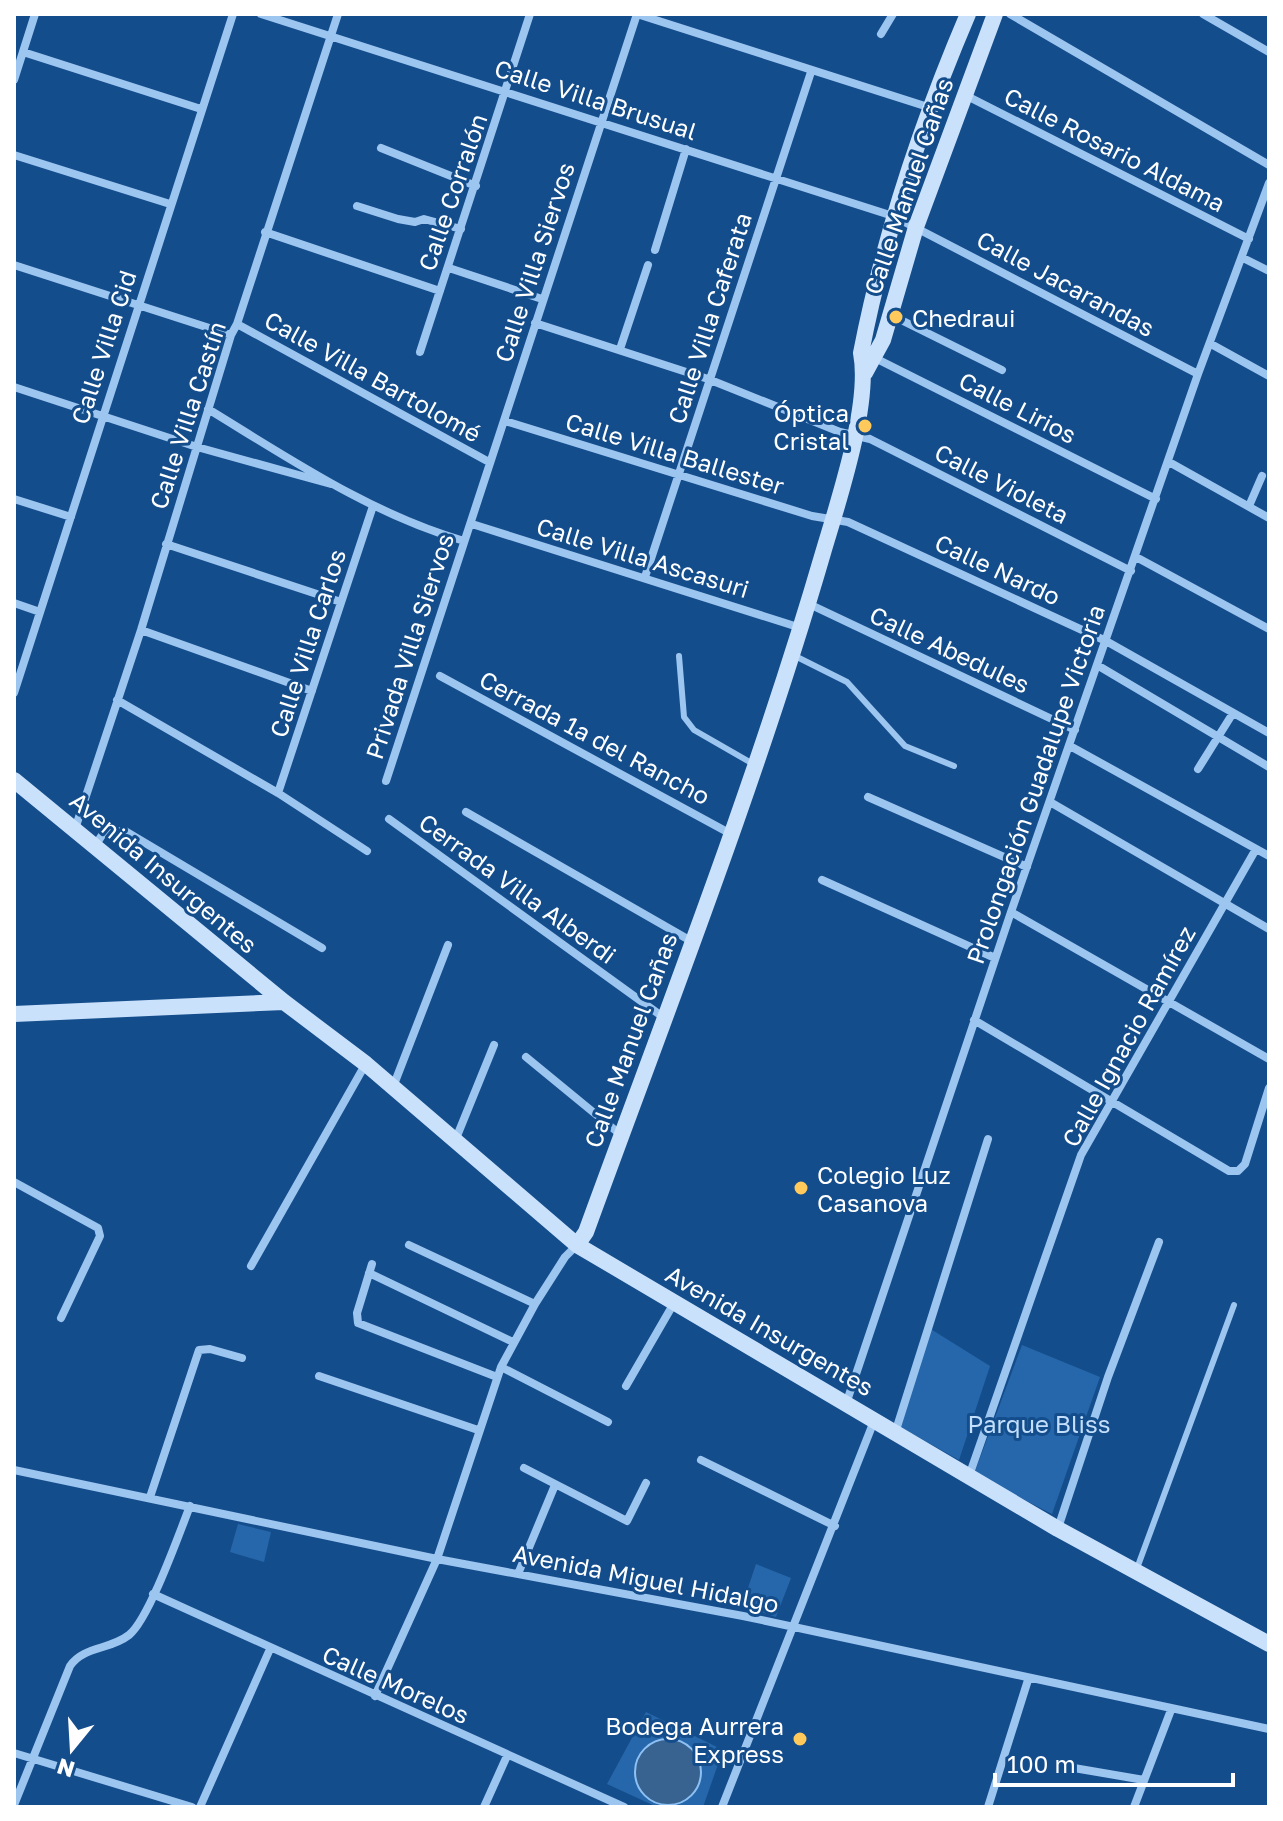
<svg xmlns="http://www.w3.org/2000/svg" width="1283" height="1821" font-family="'Golos Text',sans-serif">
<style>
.green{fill:#2667ab}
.water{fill:#386290;stroke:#8ec1f3;stroke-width:2}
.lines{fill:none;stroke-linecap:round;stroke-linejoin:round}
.lane{stroke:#9cc5f0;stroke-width:6}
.street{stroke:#9cc5f0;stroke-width:8}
.secondary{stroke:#cae1fb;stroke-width:16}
.poi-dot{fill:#ffc95b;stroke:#144d8c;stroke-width:3}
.labels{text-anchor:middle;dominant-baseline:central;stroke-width:6;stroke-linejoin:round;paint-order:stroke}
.street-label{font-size:24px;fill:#fff;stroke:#144d8c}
.poi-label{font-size:24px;fill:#fff;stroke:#144d8c;text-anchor:start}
.park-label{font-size:24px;fill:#c3dffc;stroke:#144d8c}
</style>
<rect width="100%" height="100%" fill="#144d8c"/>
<path class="green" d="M929 1328 990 1366 959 1460 895 1424Z
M1022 1345 1100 1377 1052 1514 974 1474Z
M238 1524 271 1532 264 1562 230 1552Z
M756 1564 791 1578 776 1617 742 1606Z
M646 1712 723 1750 703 1807H657L607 1784Z"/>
<path class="water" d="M635 1772a33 33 0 1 1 66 0a33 33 0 1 1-66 0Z"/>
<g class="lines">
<path class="lane" d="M793 655 847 682 905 746 954 766
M679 656 684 717 694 730 755 765
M1136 1571 1234 1305"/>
<path class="street" d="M261 14 893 216 1198 374
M637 14 928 107
M1010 14 1269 165
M1203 14 1269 52
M881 34 893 14
M23 52 201 109
M14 80 35 14
M965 95 1249 239
M381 148 476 186
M14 155 170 204
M357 206 398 219 415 222 424 219 461 229
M265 232 440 291
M655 250 686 149
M1243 258 1269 271
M14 265 231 335
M449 268 542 299
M891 315 1002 370
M535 323 708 379 840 432 870 439 1131 571
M237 324 489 462
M1211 344 1269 376
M620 349 648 265
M420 352 530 14
M871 356 1156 499
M14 387 197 447 331 484
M208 409C290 459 371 514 464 541
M505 421 812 516 848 522 1106 641 1269 733
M1169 462 1269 518
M14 499 71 517
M1249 506 1262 476
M472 524 801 628
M166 544 341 602
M1136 557 1269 629
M645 577 811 72
M14 603 40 612
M809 604 1075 730
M141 630 312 691
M1097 665 1269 767
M440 676 731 834
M14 693 233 14
M117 700 278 793 367 851
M1070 746 1269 856
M1198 769 1233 713
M386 781 637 14
M278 793 373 506
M868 797 1027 867
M1050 802 1269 929
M466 812 691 941
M389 819 663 1017
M75 829 141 630 231 335 237 324 338 14
M95 846 104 832 125 831 322 948
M822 880 995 958
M1011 912 1269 1059
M974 1020 1229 1171H1238L1245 1164 1269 1088
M526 1057 621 1135
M393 1087 448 945
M455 1141 494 1045
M14 1182 98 1228 100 1236 61 1318
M409 1245 535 1304
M372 1264 357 1313 358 1323 497 1377
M251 1266 365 1065
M369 1273 513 1342
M501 1367 608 1422
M319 1376 478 1430
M626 1386 674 1303
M847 1401 1011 912 1198 374 1269 183
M896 1430 988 1139
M701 1460 835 1526
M524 1468 627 1521 646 1483
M14 1470 437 1559 743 1616 1269 1729
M969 1476 1081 1155 1256 849
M150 1497 199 1350 210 1349 242 1358
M1058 1528 1108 1377 1159 1242
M518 1574 555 1485
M153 1594 624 1807
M375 1696 437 1559 501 1367 535 1304 565 1257 577 1245
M14 1753 192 1807
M1068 1767 1144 1780
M14 1805 70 1666C84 1646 110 1650 129 1635 149 1619 179 1534 190 1506
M200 1807 270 1649
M484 1807 507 1756
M722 1807 874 1421
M988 1807 1028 1680
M1134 1807 1171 1710"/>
<path class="secondary" d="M865 373 883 340 916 227 995 14
M14 780 284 1002 366 1064 577 1245 1058 1529 1269 1644
M14 1014 284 1002
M577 1245 586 1232C668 1007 756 783 823 553 838 502 871 404 861 353 884 235 921 124 968 14"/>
</g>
<g class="poi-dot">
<circle cx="896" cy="317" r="8"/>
<circle cx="865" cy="426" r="8"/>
<circle cx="801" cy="1188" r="8"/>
<circle cx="800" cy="1739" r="8"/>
</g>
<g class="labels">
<g class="street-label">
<text transform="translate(596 99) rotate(18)">Calle Villa Brusual</text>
<text transform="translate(1115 149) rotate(27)">Calle Rosario Aldama</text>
<text transform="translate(908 186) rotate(-71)">Calle Manuel Cañas</text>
<text transform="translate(452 192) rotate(-71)">Calle Corralón</text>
<text transform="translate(534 262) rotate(-72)">Calle Villa Siervos</text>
<text transform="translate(1066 283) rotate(28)">Calle Jacarandas</text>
<text transform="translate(709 318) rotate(-72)">Calle Villa Caferata</text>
<text transform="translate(103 347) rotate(-72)">Calle Villa Cid</text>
<text transform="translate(373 376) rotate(29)">Calle Villa Bartolomé</text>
<text transform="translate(1018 407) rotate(27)">Calle Lirios</text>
<text transform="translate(187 415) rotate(-72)">Calle Villa Castín</text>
<text transform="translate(675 453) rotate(17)">Calle Villa Ballester</text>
<text transform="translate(1002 483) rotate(27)">Calle Violeta</text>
<text transform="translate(643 557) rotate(17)">Calle Villa Ascasuri</text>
<text transform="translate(998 569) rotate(25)">Calle Nardo</text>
<text transform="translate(307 643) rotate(-72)">Calle Villa Carlos</text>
<text transform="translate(409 646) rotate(-72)">Privada Villa Siervos</text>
<text transform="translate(950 649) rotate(25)">Calle Abedules</text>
<text transform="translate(595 737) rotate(28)">Cerrada 1ª del Rancho</text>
<text transform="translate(1035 784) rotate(-71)">Prolongación Guadalupe Victoria</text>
<text transform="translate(164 872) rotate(40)">Avenida Insurgentes</text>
<text transform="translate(518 888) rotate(36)">Cerrada Villa Alberdi</text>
<text transform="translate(1128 1036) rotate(-61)">Calle Ignacio Ramírez</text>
<text transform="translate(630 1040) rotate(-70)">Calle Manuel Cañas</text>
<text transform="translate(770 1330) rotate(30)">Avenida Insurgentes</text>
<text transform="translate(646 1578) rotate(11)">Avenida Miguel Hidalgo</text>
<text transform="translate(396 1684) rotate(24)">Calle Morelos</text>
</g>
<g class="poi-label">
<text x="912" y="317">Chedraui</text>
<text x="849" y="412" text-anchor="end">Óptica<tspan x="849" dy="28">Cristal</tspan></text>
<text x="817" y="1174">Colegio Luz<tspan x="817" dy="28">Casanova</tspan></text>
<text x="784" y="1725" text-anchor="end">Bodega Aurrera<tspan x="784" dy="28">Express</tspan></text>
</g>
<g class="park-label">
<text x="1039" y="1423">Parque Bliss</text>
</g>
</g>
<rect width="1283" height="1821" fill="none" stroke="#ffffff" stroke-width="32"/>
<g transform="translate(72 1749) rotate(198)" stroke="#144d8c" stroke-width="6" paint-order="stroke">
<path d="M0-6L14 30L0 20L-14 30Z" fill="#ffffff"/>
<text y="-12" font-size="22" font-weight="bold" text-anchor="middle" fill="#ffffff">N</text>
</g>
<path d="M995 1773v12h238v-12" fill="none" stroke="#ffffff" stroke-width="4"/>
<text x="1007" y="1773" font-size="24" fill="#ffffff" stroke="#144d8c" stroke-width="6" paint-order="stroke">100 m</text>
</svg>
